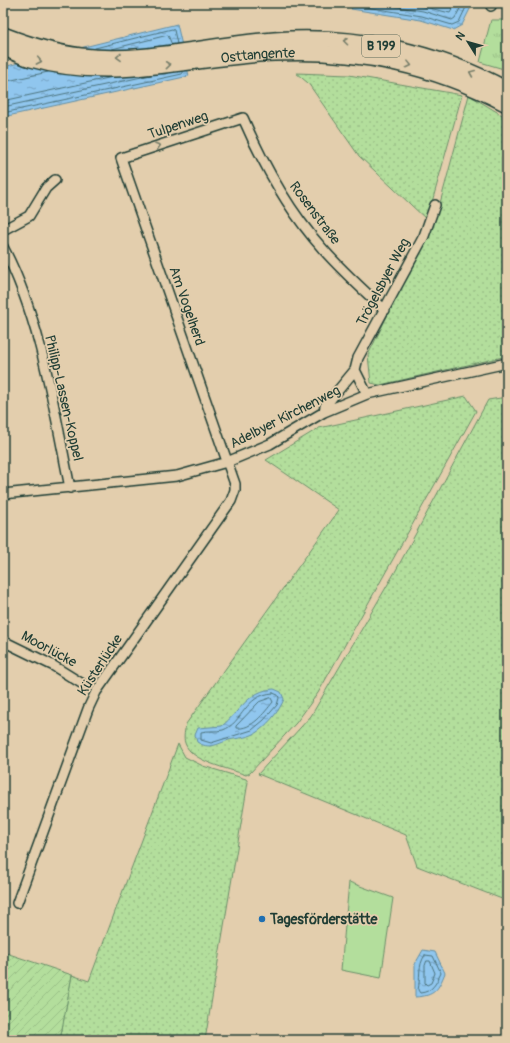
<svg xmlns="http://www.w3.org/2000/svg" width="510" height="1043" font-family="Pangolin,sans-serif">
<style>
.grass{fill:url(#grass-dots);stroke:#698e68}
.park{fill:url(#park-tufts);stroke:#698e68}
.garden{fill:url(#garden-furrows);stroke:#698e68}
.pitch{fill:#b3de9c;stroke:#698e68}
.water{fill:url(#water-ripples);stroke:#638fa4}
.lines{fill:none;stroke-linecap:round;stroke-linejoin:round}
.shore{stroke:#4c747e;stroke-width:1}
.minor-casing{stroke:#1f3d34;stroke-width:12}
.primary-casing{stroke:#1f3d34;stroke-width:18}
.minor{stroke:#e3cead;stroke-width:9}
.primary{stroke:#e3cead;stroke-width:15}
.oneway{stroke:#777e6a}
.poi-dot{fill:#1f6fb2;stroke:#e3cead;stroke-width:1.5}
.labels{text-anchor:middle;dominant-baseline:central;stroke-width:3.5;stroke-linejoin:round;paint-order:stroke}
.shield{fill:#e3cead;stroke:#5a6858;stroke-width:1}
.shield-label{font-size:13px;font-weight:bold;fill:#1f3d34}
.street-label{font-size:14px;fill:#1f3d34;stroke:#e3cead}
.poi-label{font-size:14px;font-weight:bold;fill:#1f3d34;stroke:#e3cead;text-anchor:start}
</style>
<defs>
<pattern id="grass-dots" width="8" height="8" patternUnits="userSpaceOnUse"><rect width="8" height="8" fill="#b3de9c"/><path d="M2 2h.1M6 6h.1" fill="none" stroke="#9abf87" stroke-width="1.8" stroke-linecap="round"/></pattern>
<pattern id="park-tufts" width="24" height="20" patternUnits="userSpaceOnUse"><rect width="24" height="20" fill="#b3de9c"/><path d="M3 7l-1-3M5 7V3M7 7l1-3M15 17l-1-3M17 17v-4M19 17l1-3" fill="none" stroke="#9abf87"/></pattern>
<pattern id="garden-furrows" width="10" height="10" patternUnits="userSpaceOnUse"><rect width="10" height="10" fill="#b3de9c"/><path d="M-1 1l2-2M0 10L10 0M9 11l2-2" fill="none" stroke="#9abf87"/></pattern>
<pattern id="water-ripples" width="26" height="14" patternUnits="userSpaceOnUse"><rect width="26" height="14" fill="#90c6ee"/><path d="M2 4q2-2 4 0t4 0M15 11q2-2 4 0t4 0" fill="none" stroke="#75a2c2"/></pattern>
</defs>
<rect width="100%" height="100%" fill="#e3cead"/>
<filter id="ink" filterUnits="userSpaceOnUse"><feTurbulence type="fractalNoise" baseFrequency=".025" numOctaves="2"/><feDisplacementMap in="SourceGraphic" scale="8" xChannelSelector="R" yChannelSelector="G"/><feConvolveMatrix kernelMatrix="1 2 1 2 8 2 1 2 1" color-interpolation-filters="sRGB"/></filter>
<g filter="url(#ink)">
<path class="grass" d="M296 73 349 75 462 95 427 220 359 156 308 83Z
M469 95 507 118V151L502 157V173L507 181V356L380 385 371 383 368 355 432 225 439 207Z
M466 396 476 411 318 693 296 723 250 773 246 775C228 768 191 762 185 743 183 737 185 730 186 724L339 510 266 460 319 428Z
M507 397V901L417 866 406 835 258 774 311 716 395 572 488 400Z
M178 744 185 757 203 766 246 779 248 782 205 1040H60L72 975 89 981Z"/>
<path class="park" d="M491 20H507V70L480 62Z"/>
<path class="garden" d="M3 952 72 975 60 1040H3Z"/>
<path class="pitch" d="M349 882 393 898 381 978 341 970Z"/>
<path class="water" d="M354 3H473L462 25 453 30 421 20 351 9Z
M177 24 189 76 3 117V67Z
M274 689 281 692 284 699C279 712 266 727 254 734 246 738 237 738 229 740 217 744 209 750 197 742L195 735 198 728 222 726C240 711 249 690 274 689Z
M423 950 435 952 445 973C438 990 435 996 415 997V964Z"/>
<g class="lines">
<path class="shore" d="M357 3 359 6 422 16 452 25 459 22 468 3
M373 3 423 11 452 20 455 18 463 3
M409 3 450 13 456 3
M95 48 172 29 174 30 177 44
M112 49 168 35 172 45
M3 82 48 72
M3 101 113 77
M3 107 151 75
M3 113 182 74 184 71
M273 693 278 695 279 698 277 705 264 720 252 730 211 743 201 740V732C208 730 216 732 223 730 243 723 244 695 273 693Z
M271 698 273 702C264 713 252 730 236 728V726L259 702Z
M425 955 433 956 441 973C436 984 432 992 420 993L418 990C421 977 417 967 425 955Z
M427 961H430L435 973 431 983 427 985 425 983V966Z"/>
<defs>
<path id="minor" d="M491 6 492 3
M3 230 29 216 46 188 55 180
M3 247C41 319 54 409 70 488
M355 370 367 394
M324 412 325 406 355 370 358 358 424 236 435 205
M3 494 177 476 227 462 270 444 324 412 367 394 507 363
M3 641 52 665 81 683
M17 903 88 709 96 692 231 501 235 490V484L121 158 243 118C263 164 288 210 322 248 341 270 363 290 385 310"/>
<g id="primary">
<path d="M3 35C29 45 54 53 81 56 144 64 211 44 274 40 354 34 436 51 507 90"/>
<path id="s1" d="M3 47C12 51 21 56 31 59 113 83 192 57 274 53 358 49 433 65 507 104"/>
</g>
</defs>
<use href="#minor" class="minor-casing"/>
<use href="#primary" class="primary-casing"/>
<use href="#minor" class="minor"/>
<use href="#primary" class="primary"/>
</g>
<defs><path id="oneway-chevron" d="M-2-3.5L2.5 0L-2 3.5" fill="none" stroke-width="1.6" stroke-linecap="round" stroke-linejoin="round"/></defs>
<g class="oneway">
<use href="#oneway-chevron" transform="translate(346 41) rotate(-173)"/>
<use href="#oneway-chevron" transform="translate(119 57) rotate(179)"/>
<use href="#oneway-chevron" transform="translate(39 61) rotate(11)"/>
<use href="#oneway-chevron" transform="translate(168 65) rotate(-6)"/>
<use href="#oneway-chevron" transform="translate(409 65) rotate(14)"/>
<use href="#oneway-chevron" transform="translate(472 73) rotate(-157)"/>
<use href="#oneway-chevron" transform="translate(158 146) rotate(-18)"/>
</g>
</g>
<circle class="poi-dot" cx="262" cy="919" r="4"/>
<g class="labels">
<rect class="shield" x="362" y="35" width="38" height="22" rx="3"/>
<g class="shield-label">
<text x="381" y="46">B 199</text>
</g>
<g class="street-label">
<text stroke="none"><textPath href="#s1" startOffset="259">Osttangente</textPath></text>
<text transform="translate(178 125) rotate(-18)">Tulpenweg</text>
<text transform="translate(315 213) rotate(53)">Rosenstraße</text>
<text transform="translate(383 282) rotate(-62)">Trögelsbyer Weg</text>
<text transform="translate(187 306) rotate(71)">Am Vogelherd</text>
<text transform="translate(64 398) rotate(77)">Philipp-Lassen-Koppel</text>
<text transform="translate(285 417) rotate(-27)">Adelbyer Kirchenweg</text>
<text transform="translate(49 649) rotate(28)">Moorlücke</text>
<text transform="translate(100 665) rotate(-57)">Küsterlücke</text>
</g>
<g class="poi-label">
<text x="270" y="919">Tagesförderstätte</text>
</g>
</g>
<rect width="510" height="1043" fill="none" stroke="#e3cead" stroke-width="16"/>
<rect x="8" y="8" width="494" height="1027" fill="none" stroke="#1f3d34" stroke-width="1.5" filter="url(#ink)"/>
<g transform="translate(468 42) rotate(307)" stroke="#e3cead" stroke-width="3" paint-order="stroke">
<path d="M0-3L7 15L0 10L-7 15Z" fill="#1f3d34"/>
<text y="-6" font-size="11" font-weight="bold" text-anchor="middle" fill="#1f3d34">N</text>
</g>
</svg>
